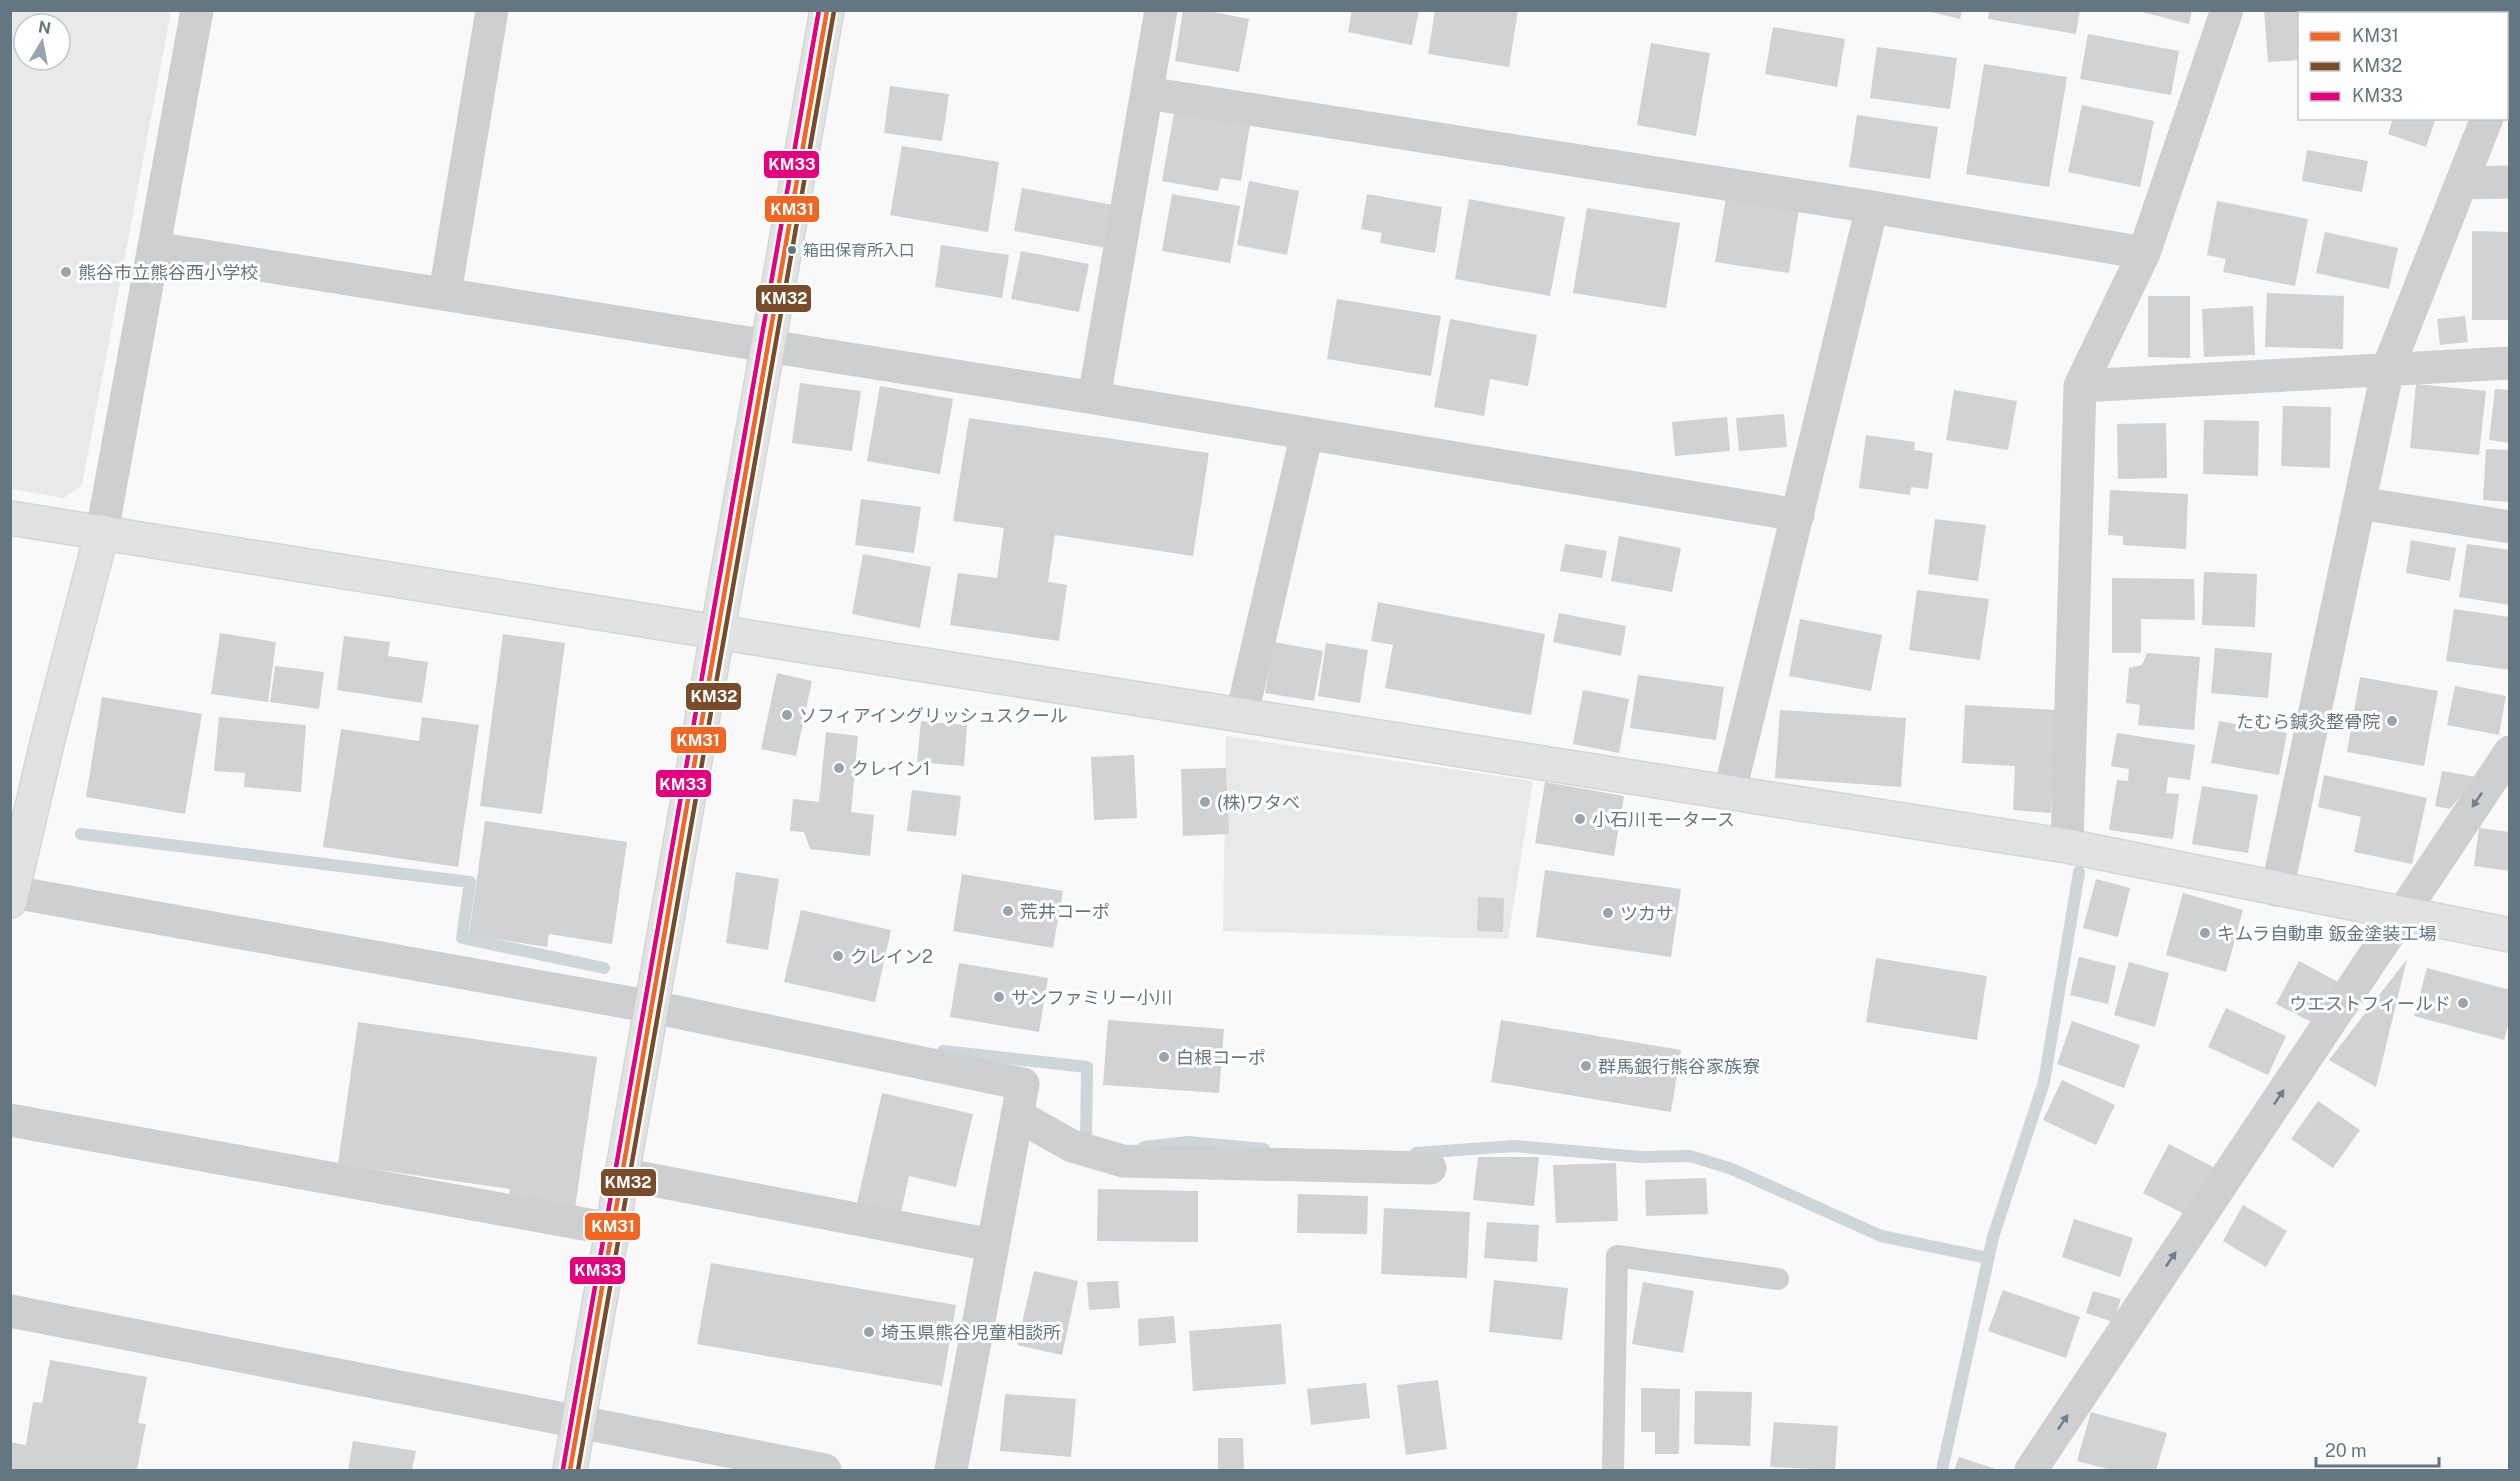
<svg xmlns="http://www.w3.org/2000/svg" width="2520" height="1481" font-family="'Public Sans','Noto Sans JP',sans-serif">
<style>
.built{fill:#e8e9e9;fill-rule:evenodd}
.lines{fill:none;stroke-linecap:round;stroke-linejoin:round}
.stream{stroke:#ced6d9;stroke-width:12}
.building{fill:#d0d2d3}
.secondary-casing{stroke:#d5d6d7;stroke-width:36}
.lane{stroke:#cecfd0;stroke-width:22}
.street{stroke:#cecfd0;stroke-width:33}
.secondary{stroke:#e1e2e2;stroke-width:33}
.bus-1-casing{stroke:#fff;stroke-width:9}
.bus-2-casing{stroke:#fff;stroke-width:9}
.bus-3-casing{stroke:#fff;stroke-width:9}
.bus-1{stroke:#f26522;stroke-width:4.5}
.bus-2{stroke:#7a4b2a;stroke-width:4.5}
.bus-3{stroke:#e5007d;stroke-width:4.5}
.oneway{fill:#707f8b}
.bus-dot{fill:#657683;stroke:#fff;stroke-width:2}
.poi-dot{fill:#99a4ac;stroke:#fff;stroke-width:2}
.labels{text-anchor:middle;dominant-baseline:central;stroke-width:6;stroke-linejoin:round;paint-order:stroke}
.bus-label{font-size:16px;fill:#657683;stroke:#fff;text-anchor:start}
.poi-label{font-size:18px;fill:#657683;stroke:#fff;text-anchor:start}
.line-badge{stroke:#fff;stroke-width:2}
.badge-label{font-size:16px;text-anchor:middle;font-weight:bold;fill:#fff}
</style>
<rect width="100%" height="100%" fill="#f9f9f9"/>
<path class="built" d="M10 11H171L82 485 64 498 11 489ZM24 24H60V60H24Z
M1226 736 1533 781 1508 939 1223 931Z"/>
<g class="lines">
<path class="stream" d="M81 834 470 882 462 938 604 968
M943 1051 1087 1067 1086 1141 1094 1142
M1144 1147 1188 1142 1264 1149
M1416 1153 1514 1146 1640 1157 1690 1156 1732 1169 1881 1236 1988 1258
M1942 1470 1993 1237 2044 1082 2079 872"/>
</g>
<path class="building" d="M1183 10H1203L1249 19 1239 72 1175 61Z
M1352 10H1419L1412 45 1348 32Z
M1435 10H1518L1509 67 1428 54Z
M1923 10H1962L1960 19Z
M1989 10H2080L2076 34 1988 19Z
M2134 10H2192L2189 24Z
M2264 10H2419V14H2300V60L2268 62Z
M1773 27 1845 39 1837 87 1765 74Z
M2088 34 2179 51 2171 95 2080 79Z
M1651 43 1710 53 1696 136 1637 125Z
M1877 47 1957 58 1950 109 1870 98Z
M1984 64 2067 77 2049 187 1966 174Z
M890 86 949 94 942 141 884 133Z
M2082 105 2154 121 2140 187 2068 172Z
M1174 113 1250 125 1241 181 1221 178 1218 191 1162 181Z
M1857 115 1938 127 1930 179 1849 167Z
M2393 118H2436L2426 147 2388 134Z
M902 146 999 162 988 232 890 215Z
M2307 150 2368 161 2362 192 2302 181Z
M1249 181 1299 191 1287 255 1237 245Z
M1022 188 1113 205 1106 248 1014 231Z
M1172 194 1240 206 1230 263 1162 251Z
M1367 194 1442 207 1435 253 1380 243 1382 233 1361 229Z
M1726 198 1799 209 1789 273 1715 262Z
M1469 199 1565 217 1550 296 1455 279Z
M2217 201 2308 219 2295 286 2223 272 2226 259 2207 255Z
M1587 208 1680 223 1666 308 1573 293Z
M2472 231 2510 232V320H2472Z
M2325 232 2398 248 2389 289 2316 273Z
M941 245 1009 255 1002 298 935 287Z
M1021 251 1089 264 1079 312 1011 299Z
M2267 293 2344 296 2343 349 2265 347Z
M2148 296H2190V358L2148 357Z
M1337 299 1441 316 1431 376 1327 359Z
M2253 306 2255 355 2204 357 2202 309Z
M2465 316 2468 342 2440 345 2437 319Z
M1450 319 1537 335 1528 386 1490 379 1484 416 1434 407Z
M800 383 861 391 852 451 792 443Z
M2416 384 2486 391 2479 455 2410 448Z
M880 386 953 399 940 474 867 461Z
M2495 389 2510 390V443L2489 440Z
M1954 390 2017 401 2008 450 1946 440Z
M2283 406 2331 407 2330 468 2281 466Z
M1784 414 1787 447 1739 451 1736 418Z
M1727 417 1730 451 1675 456 1672 422Z
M969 418 1209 453 1193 556 1055 535 1048 582 1067 585 1059 641 950 625 958 573 997 578 1004 528 953 521Z
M2204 420 2259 421 2258 476 2203 474Z
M2166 423 2167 478 2118 479 2117 424Z
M1866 435 1915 442 1914 450 1933 453 1928 489 1911 487 1910 495 1859 488Z
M2486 449 2510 450V502L2483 500Z
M2110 490 2188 494 2186 549 2123 545V536L2108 535Z
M861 499 921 507 914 553 855 545Z
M1935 519 1986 525 1978 581 1928 574Z
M1619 536 1681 548 1672 592 1611 581Z
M2411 540 2456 548 2450 581 2406 573Z
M1565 544 1607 551 1602 578 1560 571Z
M2467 544 2510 550V605L2459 597Z
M863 554 931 567 920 628 852 614Z
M2204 572 2257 574 2255 627 2202 625Z
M2112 578 2194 579 2195 620 2141 619V653H2112Z
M1917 590 1989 599 1980 660 1909 650Z
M1378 602 1545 634 1531 715 1385 688 1393 645 1371 641Z
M2454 609 2510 617V670L2446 661Z
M1559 613 1626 626 1621 656 1553 642Z
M1800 619 1882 635 1871 691 1789 676Z
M220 633 276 642 268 702 211 694Z
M503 634 565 643 542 814 480 806Z
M344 636 390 642 388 656 428 662 422 703 337 690Z
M1274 642 1323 651 1314 701 1265 693Z
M1326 643 1368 650 1360 703 1318 696Z
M2215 648 2272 653 2268 698 2211 693Z
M2147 653 2200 657 2194 730 2138 725 2140 705 2126 703 2129 668 2142 665Z
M275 666 324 672 319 709 270 702Z
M777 673 812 681 796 756 761 749Z
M1638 675 1724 687 1716 740 1630 728Z
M2360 677 2438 691 2424 766 2347 752Z
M2455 686 2506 696 2499 735 2447 725Z
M1583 690 1629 699 1619 753 1573 744Z
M102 697 202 714 185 814 86 797Z
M1965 705 2057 710 2051 813 2013 810 2015 766 1962 763Z
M1780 710 1906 718 1901 787 1775 778Z
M219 717 306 725 301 792 244 787 245 773 214 771Z
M422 717 479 725 458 867 323 847 341 729 419 741Z
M921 721 967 725 964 766 917 762Z
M2219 721 2287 733 2279 775 2211 763Z
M826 732 858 736 851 812 874 815 870 856 810 849 804 832 790 831 793 799 819 802Z
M2117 733 2195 745 2190 780 2168 777 2166 793 2179 794 2173 839 2109 830 2117 780 2128 781 2129 769 2111 766Z
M1134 755 1137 818 1094 820 1091 757Z
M1226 768 1229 834 1183 836 1181 769Z
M2442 771 2476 777 2450 809 2435 806Z
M2324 775 2427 798 2412 864 2354 852 2361 817 2318 807Z
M1545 782 1624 796 1614 856 1535 843Z
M2202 786 2258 795 2248 853 2192 844Z
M912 790 961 796 956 836 907 831Z
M485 821 627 842 612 944 549 934 547 947 469 935Z
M2479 828 2510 832V871L2474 866Z
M1545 870 1681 889 1671 957 1536 937Z
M736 872 779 879 768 950 726 943Z
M962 874 1063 891 1053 948 953 931Z
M2096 879 2130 888 2118 937 2083 928Z
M2183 893 2243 910 2226 972 2166 955Z
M1478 897 1504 898 1503 932 1477 931Z
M801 910 891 930 875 1002 784 982Z
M2079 957 2116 966 2108 1004 2070 995Z
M1876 958 1987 976 1977 1040 1866 1022Z
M2407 959 2376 1087 2329 1060Z
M2299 961 2340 983 2317 1025 2276 1004Z
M2129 962 2169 973 2155 1027 2114 1015Z
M959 963 1048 978 1039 1032 950 1017Z
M2427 968 2510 990V1018L2504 1040 2414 1016Z
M2226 1008 2286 1036 2268 1075 2208 1047Z
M1108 1020 1224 1029 1219 1093 1103 1085Z
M1501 1020 1681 1050 1671 1112 1491 1082Z
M2072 1021 2140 1045 2124 1088 2057 1064Z
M358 1022 597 1057 574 1215 507 1205 510 1189 338 1164Z
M2062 1080 2115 1105 2096 1145 2043 1120Z
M882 1093 973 1114 956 1187 909 1176 900 1217 856 1207Z
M2318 1101 2360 1130 2333 1168 2291 1139Z
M2169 1144 2217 1169 2192 1218 2143 1193Z
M1478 1157H1539L1534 1206 1473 1200Z
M1616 1163 1618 1221 1556 1223 1553 1165Z
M1706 1178 1708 1214 1646 1216 1645 1180Z
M1098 1189 1198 1191V1242L1097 1241Z
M1298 1194 1368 1196 1367 1234 1297 1233Z
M2243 1205 2287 1231 2266 1267 2223 1241Z
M1384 1208 1470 1212 1467 1278 1381 1274Z
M2074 1219 2133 1238 2120 1277 2062 1257Z
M1487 1222 1539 1225 1537 1262 1484 1258Z
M711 1263 956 1305 942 1386 697 1344Z
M1034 1271 1078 1281 1062 1355 1017 1345Z
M1494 1280 1568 1288 1562 1340 1489 1332Z
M1118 1281 1120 1308 1089 1310 1087 1282Z
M1643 1282 1694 1291 1683 1353 1632 1344Z
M2003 1290 2080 1317 2066 1358 1988 1331Z
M2093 1291 2121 1299 2113 1322 2086 1313Z
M1174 1316 1176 1343 1139 1346 1138 1319Z
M1281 1324 1286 1384 1193 1391 1189 1331Z
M50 1360 147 1377 138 1423 146 1424 137 1470H10V1442L26 1445 33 1402 42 1403Z
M1438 1380 1447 1449 1406 1455 1397 1385Z
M1366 1383 1370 1418 1311 1425 1307 1389Z
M1641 1388 1680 1389 1679 1454H1655V1432H1641Z
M1695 1391 1752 1392 1750 1446 1694 1444Z
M1005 1394 1076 1399 1071 1457 1000 1451Z
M2091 1412 2167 1433 2156 1470H2111L2077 1461Z
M1774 1422 1838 1426 1835 1470 1770 1467Z
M1218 1438H1243L1244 1470H1218Z
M353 1441 416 1451 412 1470H348Z
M1959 1457 1999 1470H1954Z"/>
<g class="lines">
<defs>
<path id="secondary" d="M10 518 761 639 2067 846 2510 935
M10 901 48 739 102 532
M570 1470 827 10"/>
</defs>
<use href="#secondary" class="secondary-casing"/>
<path class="lane" d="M1613 1470 1617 1256 1778 1279"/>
<path class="street" d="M2506 66 2510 57
M1147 93 1872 207 2144 253
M2463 183 2510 182
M154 248 1094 398 1798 515
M445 293 492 10
M2080 386 2510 363
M1094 398 1161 10
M2359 503 2510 527
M102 532 197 10
M1242 714 1307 433
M1730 791 1872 207
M2067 846 2080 386 2144 253 2227 10
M2277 890 2388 368 2487 118
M13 892 653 1007 1023 1084 951 1470
M1017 1115 1072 1146 1123 1161 1430 1168
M10 1120 611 1229
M621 1174 992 1245
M10 1311 825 1470
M2031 1470 2510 752"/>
<use href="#secondary" class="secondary"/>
<defs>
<path id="bus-1" d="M570 1470 827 10"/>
<path id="bus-2" d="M578 1470 834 11"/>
<path id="bus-3" d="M563 1469 819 10"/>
</defs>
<use href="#bus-1" class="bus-1-casing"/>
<use href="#bus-2" class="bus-2-casing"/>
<use href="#bus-3" class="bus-3-casing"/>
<use href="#bus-1" class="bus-1"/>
<use href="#bus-2" class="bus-2"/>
<use href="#bus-3" class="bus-3"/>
</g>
<defs><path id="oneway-solid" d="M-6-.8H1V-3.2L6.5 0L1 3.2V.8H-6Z" transform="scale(1.5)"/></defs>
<g class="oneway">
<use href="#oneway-solid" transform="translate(2477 800) rotate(124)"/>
<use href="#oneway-solid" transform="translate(2279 1097) rotate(-56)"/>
<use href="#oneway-solid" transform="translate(2171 1259) rotate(-56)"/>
<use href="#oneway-solid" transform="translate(2063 1422) rotate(-56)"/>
</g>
<circle class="bus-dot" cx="792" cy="250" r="5"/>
<g class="poi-dot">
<circle cx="66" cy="272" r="6"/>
<circle cx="787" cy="715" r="6"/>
<circle cx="2392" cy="721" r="6"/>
<circle cx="839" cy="768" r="6"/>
<circle cx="1205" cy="802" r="6"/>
<circle cx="1580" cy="819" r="6"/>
<circle cx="1008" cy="911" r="6"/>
<circle cx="1608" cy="913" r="6"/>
<circle cx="2205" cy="933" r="6"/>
<circle cx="838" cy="956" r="6"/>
<circle cx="999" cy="997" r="6"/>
<circle cx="2463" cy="1003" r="6"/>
<circle cx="1164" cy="1057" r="6"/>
<circle cx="1586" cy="1066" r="6"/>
<circle cx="869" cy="1332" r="6"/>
</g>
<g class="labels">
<g class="bus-label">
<text x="803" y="250">箱田保育所入口</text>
</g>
<g class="poi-label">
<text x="78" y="272">熊谷市立熊谷西小学校</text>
<text x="799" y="715">ソフィアイングリッシュスクール</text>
<text x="2380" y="721" text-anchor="end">たむら鍼灸整骨院</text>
<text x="851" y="768">クレイン1</text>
<text x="1217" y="802">(株)ワタベ</text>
<text x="1592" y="819">小石川モータース</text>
<text x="1020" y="911">荒井コーポ</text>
<text x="1620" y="913">ツカサ</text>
<text x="2217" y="933">キムラ自動車 鈑金塗装工場</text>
<text x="850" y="956">クレイン2</text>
<text x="1011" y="997">サンファミリー小川</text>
<text x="2451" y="1003" text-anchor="end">ウエストフィールド</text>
<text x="1176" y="1057">白根コーポ</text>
<text x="1598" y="1066">群馬銀行熊谷家族寮</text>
<text x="881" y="1332">埼玉県熊谷児童相談所</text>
</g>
</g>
<g class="line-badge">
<rect x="763" y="150" width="57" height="29" rx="6" fill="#e5007d"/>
<rect x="764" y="195" width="56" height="28" rx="6" fill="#f26522"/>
<rect x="755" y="284" width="57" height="29" rx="6" fill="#7a4b2a"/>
<rect x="685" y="682" width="57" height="29" rx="6" fill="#7a4b2a"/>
<rect x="670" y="726" width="57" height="28" rx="6" fill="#f26522"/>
<rect x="655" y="769" width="57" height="29" rx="6" fill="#e5007d"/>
<rect x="600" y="1168" width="57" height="29" rx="6" fill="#7a4b2a"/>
<rect x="584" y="1212" width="57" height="29" rx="6" fill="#f26522"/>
<rect x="569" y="1256" width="57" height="29" rx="6" fill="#e5007d"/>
</g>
<g class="badge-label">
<text x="792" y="170">KM33</text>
<text x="792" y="215">KM31</text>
<text x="784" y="304">KM32</text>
<text x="714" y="702">KM32</text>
<text x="698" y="746">KM31</text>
<text x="683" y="790">KM33</text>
<text x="628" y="1188">KM32</text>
<text x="613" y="1232">KM31</text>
<text x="598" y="1276">KM33</text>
</g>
<rect width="2520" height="1481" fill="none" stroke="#657683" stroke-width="24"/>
<rect x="2298" y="12" width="210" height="108" fill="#ffffff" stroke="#c1c8cd" stroke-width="1.5"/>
<rect x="2310" y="32" width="30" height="9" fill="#f26522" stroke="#c1c8cd" stroke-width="1.5"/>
<text x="2352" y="42" font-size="18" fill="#657683">KM31</text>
<rect x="2310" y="62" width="30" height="9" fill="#7a4b2a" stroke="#c1c8cd" stroke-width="1.5"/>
<text x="2352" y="72" font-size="18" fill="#657683">KM32</text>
<rect x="2310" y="92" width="30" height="9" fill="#e5007d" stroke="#c1c8cd" stroke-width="1.5"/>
<text x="2352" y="102" font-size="18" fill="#657683">KM33</text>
<g transform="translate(42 42) rotate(10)"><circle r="28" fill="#ffffff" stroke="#c1c8cd" stroke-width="1.5"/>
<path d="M0-4.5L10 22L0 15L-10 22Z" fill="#99a4ac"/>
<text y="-9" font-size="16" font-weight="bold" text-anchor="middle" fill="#657683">N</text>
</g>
<path d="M2316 1457v9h123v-9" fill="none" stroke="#657683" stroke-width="3"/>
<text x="2325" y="1457" font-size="18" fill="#657683" stroke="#ffffff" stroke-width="4.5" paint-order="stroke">20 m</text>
</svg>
